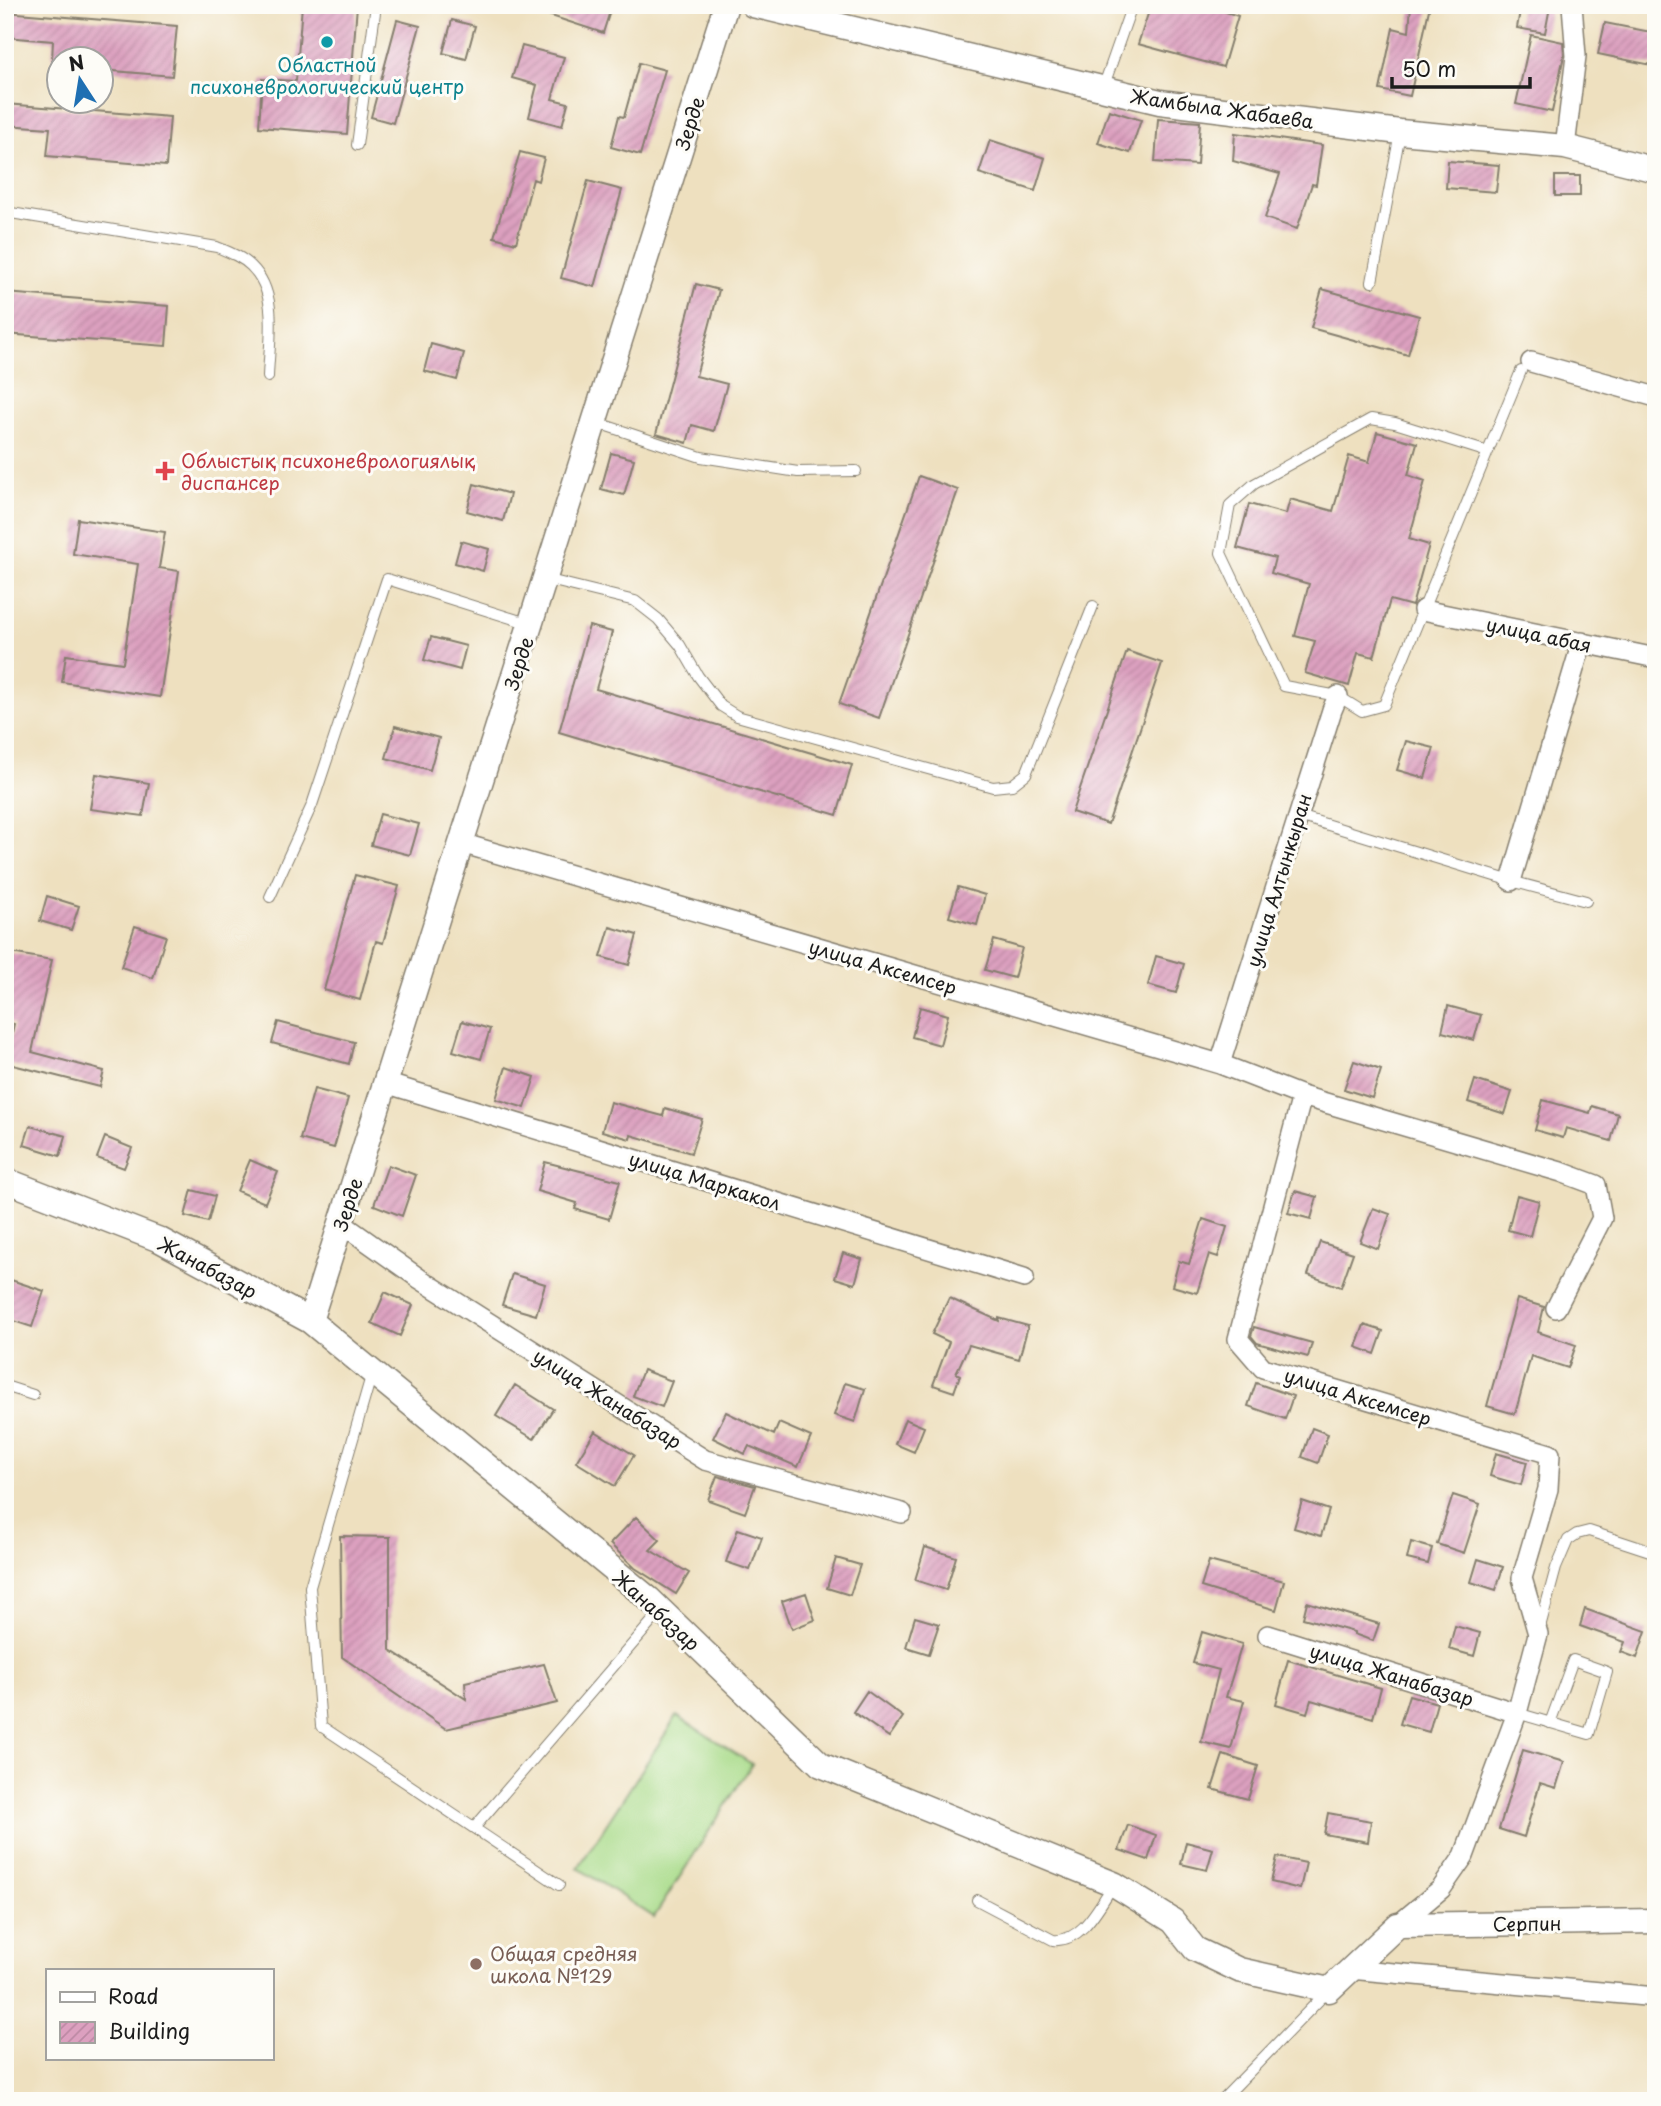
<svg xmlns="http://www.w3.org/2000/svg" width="1661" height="2106" font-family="'Playpen Sans',sans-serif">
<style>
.garden{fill:#a9db8a;stroke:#627c53;stroke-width:2}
.building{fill:url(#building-hatch)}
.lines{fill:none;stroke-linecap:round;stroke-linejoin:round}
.service-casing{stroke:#857e6e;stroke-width:12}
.minor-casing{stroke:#857e6e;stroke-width:22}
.tertiary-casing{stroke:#857e6e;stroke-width:27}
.service{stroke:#fff;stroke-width:10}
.minor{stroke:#fff;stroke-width:19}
.tertiary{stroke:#fff;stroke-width:24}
.culture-dot{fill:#0f9aa8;stroke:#fdfcf7;stroke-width:2.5}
.health-dot{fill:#e0444e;stroke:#fdfcf7;stroke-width:2.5}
.education-dot{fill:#8d6e63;stroke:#fdfcf7;stroke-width:2.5}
.labels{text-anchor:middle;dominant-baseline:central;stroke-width:6;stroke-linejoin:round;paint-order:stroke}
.culture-label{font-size:19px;fill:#0d838f;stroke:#fdfcf7}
.street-label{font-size:19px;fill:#1c1c1c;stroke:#fdfcf7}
.health-label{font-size:19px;fill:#be3a42;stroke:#fdfcf7;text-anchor:start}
.education-label{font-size:19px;fill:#785e54;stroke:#fdfcf7;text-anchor:start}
</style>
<defs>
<pattern id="building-hatch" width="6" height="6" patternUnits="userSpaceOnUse" patternTransform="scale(1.75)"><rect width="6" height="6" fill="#dca0bf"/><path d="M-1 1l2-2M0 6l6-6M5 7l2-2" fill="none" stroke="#bc89a4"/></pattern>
</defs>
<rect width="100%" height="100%" fill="#fdfcf7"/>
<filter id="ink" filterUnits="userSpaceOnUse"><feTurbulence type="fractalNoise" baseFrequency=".0143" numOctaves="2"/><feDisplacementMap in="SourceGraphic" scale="14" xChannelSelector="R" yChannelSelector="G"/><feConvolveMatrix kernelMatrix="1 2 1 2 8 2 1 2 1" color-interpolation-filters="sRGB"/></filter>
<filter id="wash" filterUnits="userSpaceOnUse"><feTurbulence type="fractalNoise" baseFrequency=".00686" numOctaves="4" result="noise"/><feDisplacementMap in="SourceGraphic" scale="28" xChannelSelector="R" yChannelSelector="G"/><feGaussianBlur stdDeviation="1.57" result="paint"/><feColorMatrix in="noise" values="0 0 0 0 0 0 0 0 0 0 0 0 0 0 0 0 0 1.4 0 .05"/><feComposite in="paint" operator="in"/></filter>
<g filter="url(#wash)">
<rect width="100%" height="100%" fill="#eee0bf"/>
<path class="garden" d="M677 1716 752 1764 654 1917 578 1868Z"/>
<g id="blocks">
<path class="building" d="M302 5H357L347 134 259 127 262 79 296 81Z
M527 5H593L610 11 603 33 527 8Z
M1151 5H1205L1238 16 1223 67 1138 44Z
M1411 5H1430L1410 96 1380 90 1393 28 1409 32Z
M1521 5 1550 7 1545 33 1517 28Z
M5 12 177 26 172 76 102 70V60H52L53 41 5 37Z
M397 20 420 26 393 123 371 117Z
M452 20 475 26 466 59 443 53Z
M1605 23 1656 33V66L1598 54Z
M1531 35 1563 42 1564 55 1552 112 1516 104Z
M522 46 564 57 552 99 568 103 562 126 529 117 537 85 512 78Z
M639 63 665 70 640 155 611 147 619 116 624 117Z
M5 104 170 117 166 166 47 156 50 128 5 125Z
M1109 110 1141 120 1130 153 1098 143Z
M1158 119 1200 122 1197 165 1155 162Z
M1235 133 1322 145 1316 185 1312 184 1297 229 1265 218 1280 174 1233 161Z
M990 140 1045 158 1035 191 979 173Z
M520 152 544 158 538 181 533 179 516 243 494 237Z
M1448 161 1499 165 1496 192 1446 188Z
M1555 176H1580V196H1555Z
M588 181 622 190 595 287 561 278Z
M696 284 719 290 696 376 727 384 714 431 692 425 687 443 656 434Z
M1322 289 1419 316 1408 355 1311 328Z
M5 293 169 306 166 346 5 334Z
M431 344 464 353 457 380 424 371Z
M1377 432 1417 443 1408 475 1425 481 1409 539 1429 545 1412 606 1390 600 1374 657 1358 653 1349 686 1305 673 1315 641 1295 636 1309 584 1271 573 1275 558 1237 548 1249 504 1286 514 1290 499 1333 511 1349 456 1369 462Z
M611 453 634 459 624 495 601 489Z
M919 476 958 490 879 718 839 704Z
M474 484 510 494 503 521 467 511Z
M78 519 165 532 159 568 179 571 160 697 62 682 66 655 123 663 138 564 73 554Z
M461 541 489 549 483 571 455 563Z
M589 626 612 632 596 689 852 765 837 815 559 732Z
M431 637 466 646 460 670 424 660Z
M1127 651 1162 663 1108 824 1072 812Z
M395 726 439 738 430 770 386 758Z
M1406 741 1434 748 1425 778 1397 770Z
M96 774 149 783 143 816 90 809Z
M380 814 419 824 410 855 371 845Z
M355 875 399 886 383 943 376 941 360 1000 324 990Z
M958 887 985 895 977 925 949 917Z
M47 896 79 906 71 930 40 921Z
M135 926 166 936 153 978 121 967Z
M610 927 637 935 629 965 601 957Z
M994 940 1022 948 1014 978 985 970Z
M11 953 52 960 32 1052 104 1071 100 1087 5 1063 14 1024 5 1022V984Z
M1156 956 1184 964 1176 993 1148 985Z
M1448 1006 1481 1015 1474 1040 1442 1032Z
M920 1007 948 1015 940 1045 912 1037Z
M462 1021 490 1029 481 1059 453 1051Z
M278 1022 354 1042 349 1064 272 1043Z
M1354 1061 1381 1070 1372 1098 1344 1089Z
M506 1067 535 1077 525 1108 496 1099Z
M1475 1080 1512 1092 1505 1114 1468 1102Z
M314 1089 348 1098 334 1148 300 1139Z
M1543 1100 1590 1113 1592 1106 1618 1114 1611 1141 1566 1128 1563 1138 1535 1130Z
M610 1102 663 1116 665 1108 702 1119 691 1153 631 1135 630 1139 602 1131Z
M30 1126 66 1136 60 1156 24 1145Z
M105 1137 132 1148 124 1168 97 1158Z
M250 1160 278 1172 265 1203 237 1191Z
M545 1162 620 1181 609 1219 575 1209 577 1203 537 1191Z
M388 1165 416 1175 402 1216 374 1205Z
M192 1190 215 1196 208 1222 185 1216Z
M1295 1191 1317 1197 1311 1219 1288 1213Z
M1517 1195 1539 1201 1530 1236 1508 1230Z
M1373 1208 1390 1214 1378 1249 1360 1242Z
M1203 1219 1227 1227 1218 1257 1209 1254 1197 1293 1172 1286 1179 1261 1189 1264Z
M1320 1242 1353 1253 1341 1287 1308 1275Z
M843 1253 862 1259 855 1284 835 1278Z
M512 1274 545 1284 536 1315 502 1305Z
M5 1278 44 1291 32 1327 5 1318Z
M385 1292 413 1305 400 1336 372 1323Z
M949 1298 999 1321V1318L1028 1326 1019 1359 969 1345 956 1373 960 1375 954 1392 933 1385 949 1342 932 1334Z
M1517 1299 1544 1307 1538 1332 1576 1345 1568 1368 1531 1356 1515 1414 1487 1406Z
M1364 1325 1383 1331 1375 1354 1356 1347Z
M1254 1327 1312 1343 1308 1357 1257 1343 1251 1336Z
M643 1370 672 1381 662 1407 633 1396Z
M845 1383 865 1389 855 1422 834 1415Z
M1256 1383 1293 1396 1285 1419 1248 1406Z
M515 1385 553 1409 534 1439 496 1416Z
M726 1412 774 1435 779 1423 811 1437 798 1467 749 1446 745 1454 713 1438Z
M905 1419 924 1427 914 1452 895 1444Z
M1312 1428 1328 1434 1318 1463 1302 1457Z
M595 1431 634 1455 615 1486 576 1462Z
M1496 1453 1527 1462 1521 1485 1490 1476Z
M717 1476 755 1486 745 1513 708 1500Z
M1453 1495 1480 1504 1464 1553 1437 1544Z
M1302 1501 1329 1510 1321 1536 1294 1528Z
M636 1517 660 1540 650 1550 689 1573 676 1594 635 1568 610 1544Z
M738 1529 762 1537 750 1570 726 1562Z
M340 1536 390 1537V1650L466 1699 465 1682 544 1664 557 1703 446 1729 342 1657Z
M1411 1542 1432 1548 1428 1564 1407 1559Z
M925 1547 956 1557 946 1590 915 1580Z
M836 1558 860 1565 850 1595 827 1588Z
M1478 1559 1503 1567 1496 1590 1471 1582Z
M1209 1561 1284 1581 1276 1610 1201 1587Z
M806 1593 815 1620 792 1629 782 1601Z
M1307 1602 1379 1624 1373 1641 1354 1634V1632L1303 1618Z
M1585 1609 1646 1631 1637 1658 1621 1652 1625 1642 1580 1626Z
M915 1617 939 1624 929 1654 906 1647Z
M1455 1626 1480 1633 1474 1656 1449 1649Z
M1202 1632 1242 1644 1226 1697 1244 1701 1231 1749 1201 1742 1219 1670 1193 1663Z
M1288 1660 1381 1688 1373 1718 1311 1700 1307 1713 1276 1704Z
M867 1691 903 1717 889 1737 853 1712Z
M1409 1695 1437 1703 1429 1732 1400 1724Z
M1523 1750 1564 1762 1556 1788 1540 1783 1524 1837 1499 1829Z
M1223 1755 1258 1766 1248 1799 1212 1789Z
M1328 1813 1371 1821 1368 1842 1324 1834Z
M1128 1825 1156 1835 1148 1860 1119 1850Z
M1186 1842 1213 1849 1207 1870 1181 1864Z
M1277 1857 1306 1863 1300 1889 1271 1882Z"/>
</g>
</g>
<g filter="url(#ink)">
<use href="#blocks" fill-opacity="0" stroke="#857e6e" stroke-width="2"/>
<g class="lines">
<defs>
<path id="service" d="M1103 88 1132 5
M357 145 376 5
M5 212 217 247C229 252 242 257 251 266 280 294 269 341 268 377
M1372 282 1400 133
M595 422 701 457 798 472 856 471
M1488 452 1395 423 1371 419 1254 484 1230 505 1221 553 1284 686 1338 696 1362 711 1384 705C1430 594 1476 483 1521 371
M545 579 635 601 658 619 680 645 698 676 721 706 737 716 993 787 1012 785 1026 774 1093 606
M1299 816 1511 881 1586 901
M270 897 312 805 387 579 530 624
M372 1373 310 1587 321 1726 559 1885
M5 1386 33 1395
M1540 1627 1556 1568 1568 1540 1577 1534 1589 1531 1656 1553
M1517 1713 1589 1734 1607 1672 1573 1660 1550 1723
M474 1828 661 1611
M977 1900 1053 1940C1082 1943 1099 1906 1114 1884
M1221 2101 1326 1993"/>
<path id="minor" d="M1565 147 1576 56 1572 5
M1531 362 1656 397
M1423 610 1656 658
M461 843 1220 1064 1302 1096 1561 1172 1596 1185 1602 1218 1556 1308
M1511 881 1582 642
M1220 1064 1332 710 1338 696
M385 1083 1024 1278
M1302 1096 1238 1339 1263 1368 1550 1454 1548 1489 1522 1578 1538 1634 1517 1713 1464 1856 1441 1889 1398 1925
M341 1223 420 1279 705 1460 902 1513
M1268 1635 1517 1713
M1350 1969 1656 1997"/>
<path id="tertiary" d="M753 5 1160 102 1400 132 1565 147 1656 170
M5 1180 160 1240 310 1321 649 1599 821 1765 1114 1884 1173 1921 1195 1949 1239 1970 1329 1990 1398 1925 1656 1921
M310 1321 726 5"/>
</defs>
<use href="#service" class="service-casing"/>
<use href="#minor" class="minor-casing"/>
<use href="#tertiary" class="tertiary-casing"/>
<use href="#service" class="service"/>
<use href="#minor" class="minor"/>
<use href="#tertiary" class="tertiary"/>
</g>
</g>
<circle class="culture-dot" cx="327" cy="42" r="7"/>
<path class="health-dot" d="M161.5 460.5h7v7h7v7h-7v7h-7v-7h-7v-7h7z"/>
<circle class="education-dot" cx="476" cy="1964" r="7"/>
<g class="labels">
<g class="culture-label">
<text x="327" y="64">Областной<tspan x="327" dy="22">психоневрологический центр</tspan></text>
</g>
<g class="street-label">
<text transform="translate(1222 108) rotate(8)">Жамбыла Жабаева</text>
<text transform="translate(689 123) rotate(-72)">Зерде</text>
<text transform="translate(1539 634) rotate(12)">улица абая</text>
<text transform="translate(518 663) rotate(-72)">Зерде</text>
<text transform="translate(1278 880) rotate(-73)">улица Алтынкыран</text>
<text transform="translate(883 966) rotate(16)">улица Аксемсер</text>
<text transform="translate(705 1180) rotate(17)">улица Маркакол</text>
<text transform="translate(347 1204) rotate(-72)">Зерде</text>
<text transform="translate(208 1267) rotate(28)">Жанабазар</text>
<text transform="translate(1358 1396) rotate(17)">улица Аксемсер</text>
<text transform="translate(608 1398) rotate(32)">улица Жанабазар</text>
<text transform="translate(657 1610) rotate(42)">Жанабазар</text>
<text transform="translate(1392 1674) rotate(17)">улица Жанабазар</text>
<text transform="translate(1527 1923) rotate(-1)">Серпин</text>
</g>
<g class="health-label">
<text x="181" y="460">Облыстық психоневрологиялық<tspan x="181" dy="22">диспансер</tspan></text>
</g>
<g class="education-label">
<text x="490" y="1953">Общая средняя<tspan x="490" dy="22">школа №129</tspan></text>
</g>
</g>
<rect width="1661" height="2106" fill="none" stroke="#fdfcf7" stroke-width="28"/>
<rect x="46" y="1969" width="228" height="91" fill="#fdfcf7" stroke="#a3a29f" stroke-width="2"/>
<rect x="60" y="1992" width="35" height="10" fill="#ffffff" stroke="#a3a29f" stroke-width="2"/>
<text x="108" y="2004" font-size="21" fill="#1c1c1c">Road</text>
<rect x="60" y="2022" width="35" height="21" fill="url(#building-hatch)" stroke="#a3a29f" stroke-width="2"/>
<text x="108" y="2039" font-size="21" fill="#1c1c1c">Building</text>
<g transform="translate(80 80) rotate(348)"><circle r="33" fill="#fdfcf7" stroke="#a3a29f" stroke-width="2"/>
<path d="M0-5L12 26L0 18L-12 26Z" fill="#1f6fb2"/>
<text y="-10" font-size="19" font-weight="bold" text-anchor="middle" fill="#1c1c1c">N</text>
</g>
<path d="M1392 77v10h138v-10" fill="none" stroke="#1c1c1c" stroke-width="3.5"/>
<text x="1402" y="77" font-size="21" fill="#1c1c1c" stroke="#fdfcf7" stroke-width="5" paint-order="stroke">50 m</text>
</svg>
